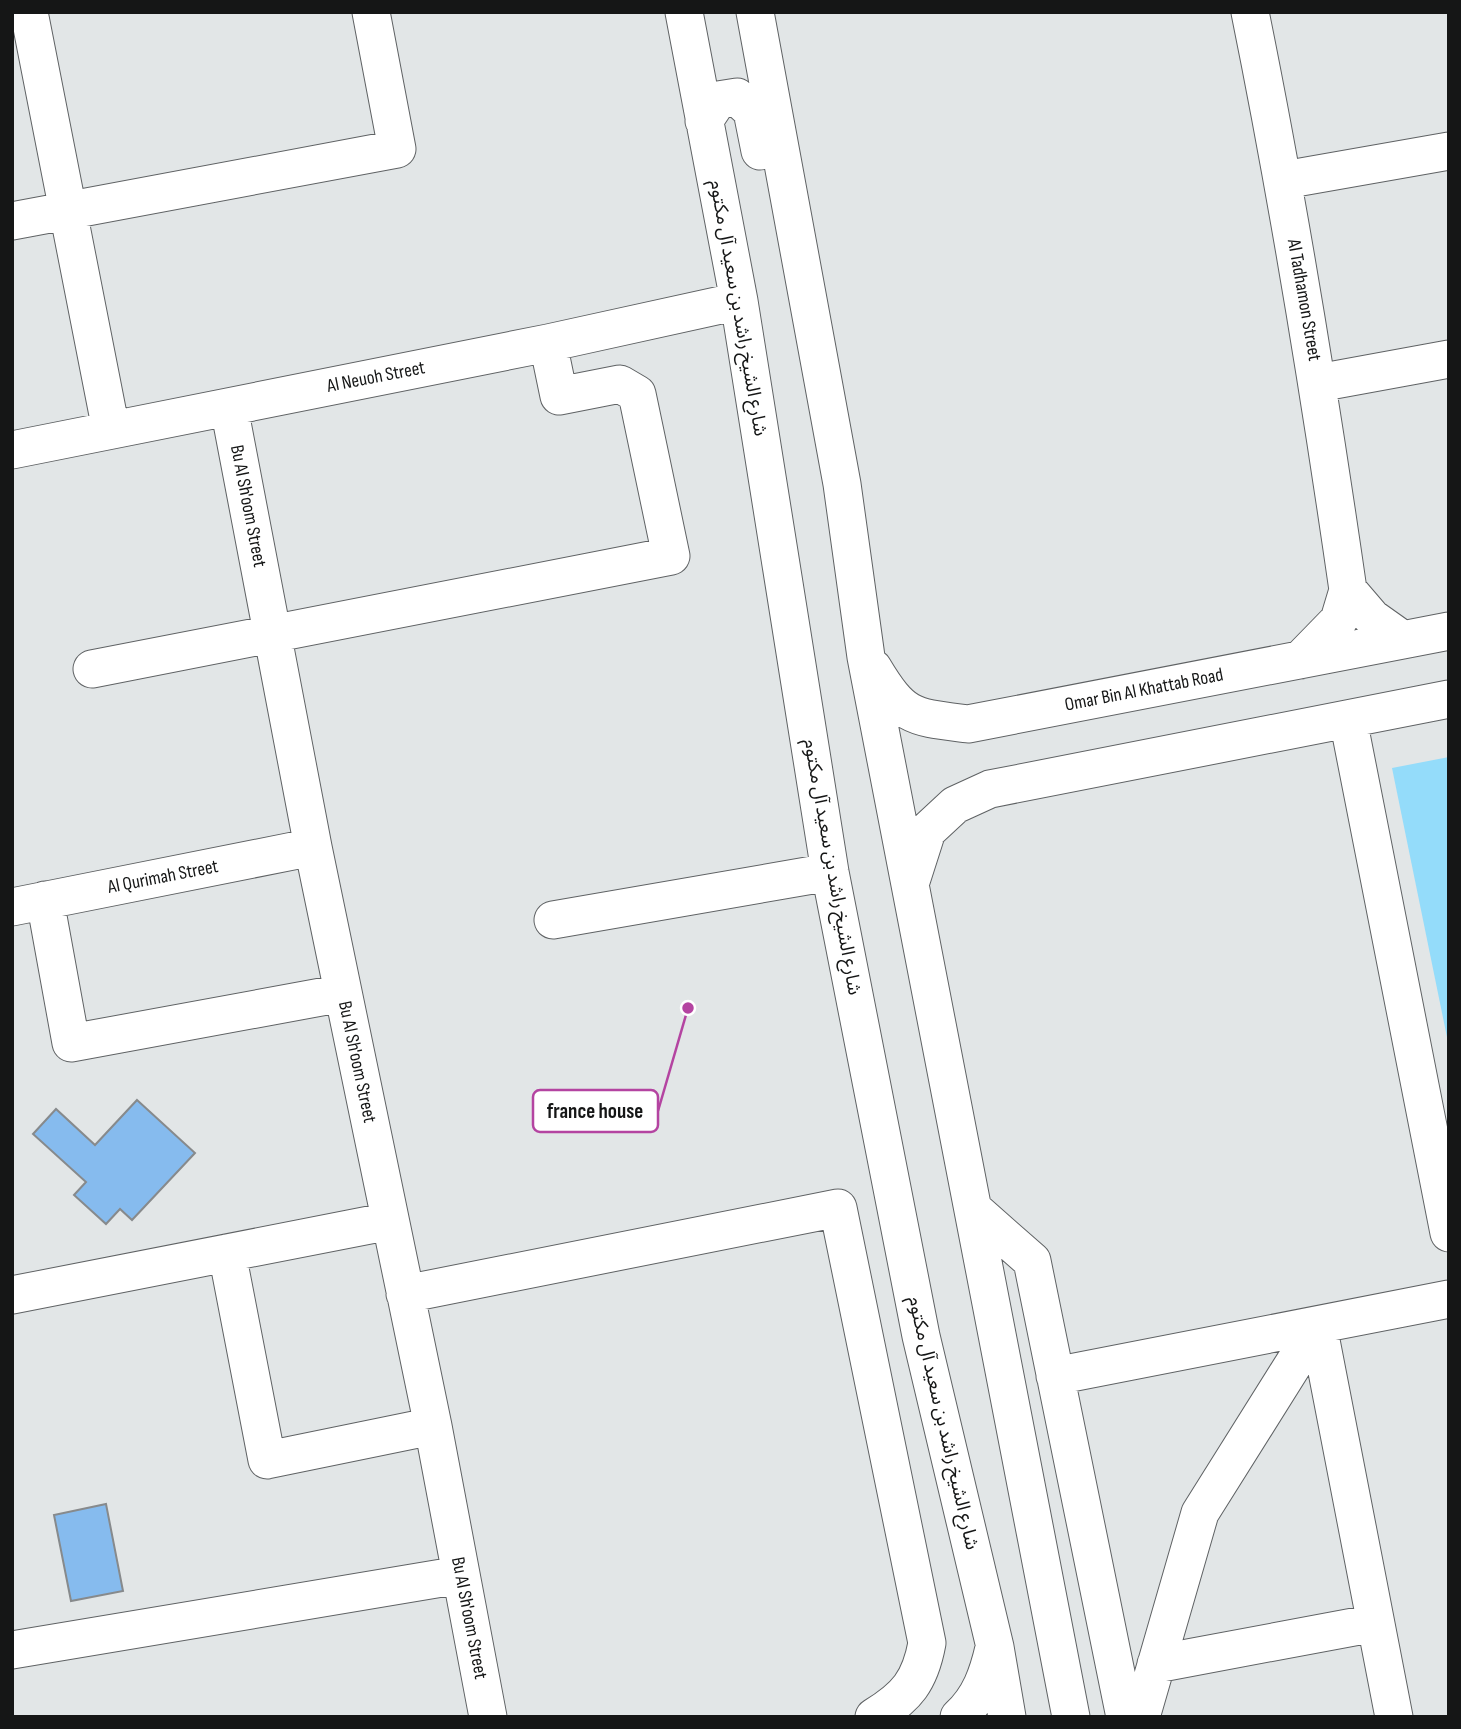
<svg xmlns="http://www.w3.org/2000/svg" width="1461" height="1729" font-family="'Sofia Sans Condensed','Noto Sans Arabic',sans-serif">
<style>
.green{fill:#94dcfa}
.building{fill:#86bbee;stroke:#878a8c;stroke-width:2}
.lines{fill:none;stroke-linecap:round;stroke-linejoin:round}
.minor-casing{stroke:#5f6264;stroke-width:39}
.minor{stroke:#fff;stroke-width:37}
.labels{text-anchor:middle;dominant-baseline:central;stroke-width:5;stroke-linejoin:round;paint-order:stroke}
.street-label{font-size:19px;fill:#151616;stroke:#fff}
.leader{fill:none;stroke:#b444a1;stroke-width:2.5}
.callout-dot{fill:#b444a1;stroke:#fff;stroke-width:2.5}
.callout{fill:#fff;stroke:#b444a1;stroke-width:2.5}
.callout-label{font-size:21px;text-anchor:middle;font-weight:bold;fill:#151616}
</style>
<rect width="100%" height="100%" fill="#e2e6e7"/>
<path class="green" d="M1449 757V1047L1392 768Z"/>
<path class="building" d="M137 1100 195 1153 132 1220 120 1209 106 1224 74 1195 86 1182 33 1134 56 1109 95 1145Z
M106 1504 123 1591 71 1601 54 1515Z"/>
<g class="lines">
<defs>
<path id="minor" d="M29 12 111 430
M684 12 739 301 830 872 921 1336 995 1647 1007 1717
M755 12 842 484 866 657 1071 1717
M1250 12C1289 204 1320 396 1348 590L1339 620 1300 660
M704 121 718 100 737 97 752 111 760 151
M1284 180 1449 151
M12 221 397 149 371 12
M1318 383 1449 359
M229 407 313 847 433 1426 488 1717
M12 450 548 343 739 301
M1348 590 1372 618 1403 640
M873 668C903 718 912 717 968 724L1449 631
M92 669 671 556 637 394 620 384 559 396 548 343
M1348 719 1449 1233
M911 881 927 831 955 805 990 789 1449 699
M45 900 71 1043 343 993
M12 907 313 847
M553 920 830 872
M973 1209 1032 1261 1125 1717
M227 1253 267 1460 433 1426
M405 1294 838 1208 927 1643C920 1681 907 1697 874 1717
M12 1295 390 1221
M1318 1325 1394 1717
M1055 1376 1449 1299
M12 1650 460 1575
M1156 1664 1375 1623
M959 1717C980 1698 988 1674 994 1648
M1141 1717 1200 1513 1318 1325"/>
</defs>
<use href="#minor" class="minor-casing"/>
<use href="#minor" class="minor"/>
</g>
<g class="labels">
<g class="street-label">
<text transform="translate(1304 300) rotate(80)">Al Tadhamon Street</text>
<text transform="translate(738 308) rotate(80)">شارع الشيخ راشد بن سعيد آل مكتوم</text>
<text transform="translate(376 377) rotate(-11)">Al Neuoh Street</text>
<text transform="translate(248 506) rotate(79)">Bu Al Sh'oom Street</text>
<text transform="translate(1144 690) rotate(-11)">Omar Bin Al Khattab Road</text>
<text transform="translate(832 867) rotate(80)">شارع الشيخ راشد بن سعيد آل مكتوم</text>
<text transform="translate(163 877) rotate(-11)">Al Qurimah Street</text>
<text transform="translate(357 1062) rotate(78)">Bu Al Sh'oom Street</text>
<text transform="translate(943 1423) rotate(77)">شارع الشيخ راشد بن سعيد آل مكتوم</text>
<text transform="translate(469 1618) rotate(79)">Bu Al Sh'oom Street</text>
</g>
</g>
<path class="leader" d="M688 1008L658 1111"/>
<circle class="callout-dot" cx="688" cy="1008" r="7"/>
<rect class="callout" x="533" y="1090" width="125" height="42" rx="7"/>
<g class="callout-label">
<text x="595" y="1118">france house</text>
</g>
<rect width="1461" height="1729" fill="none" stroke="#151616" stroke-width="28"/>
</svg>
